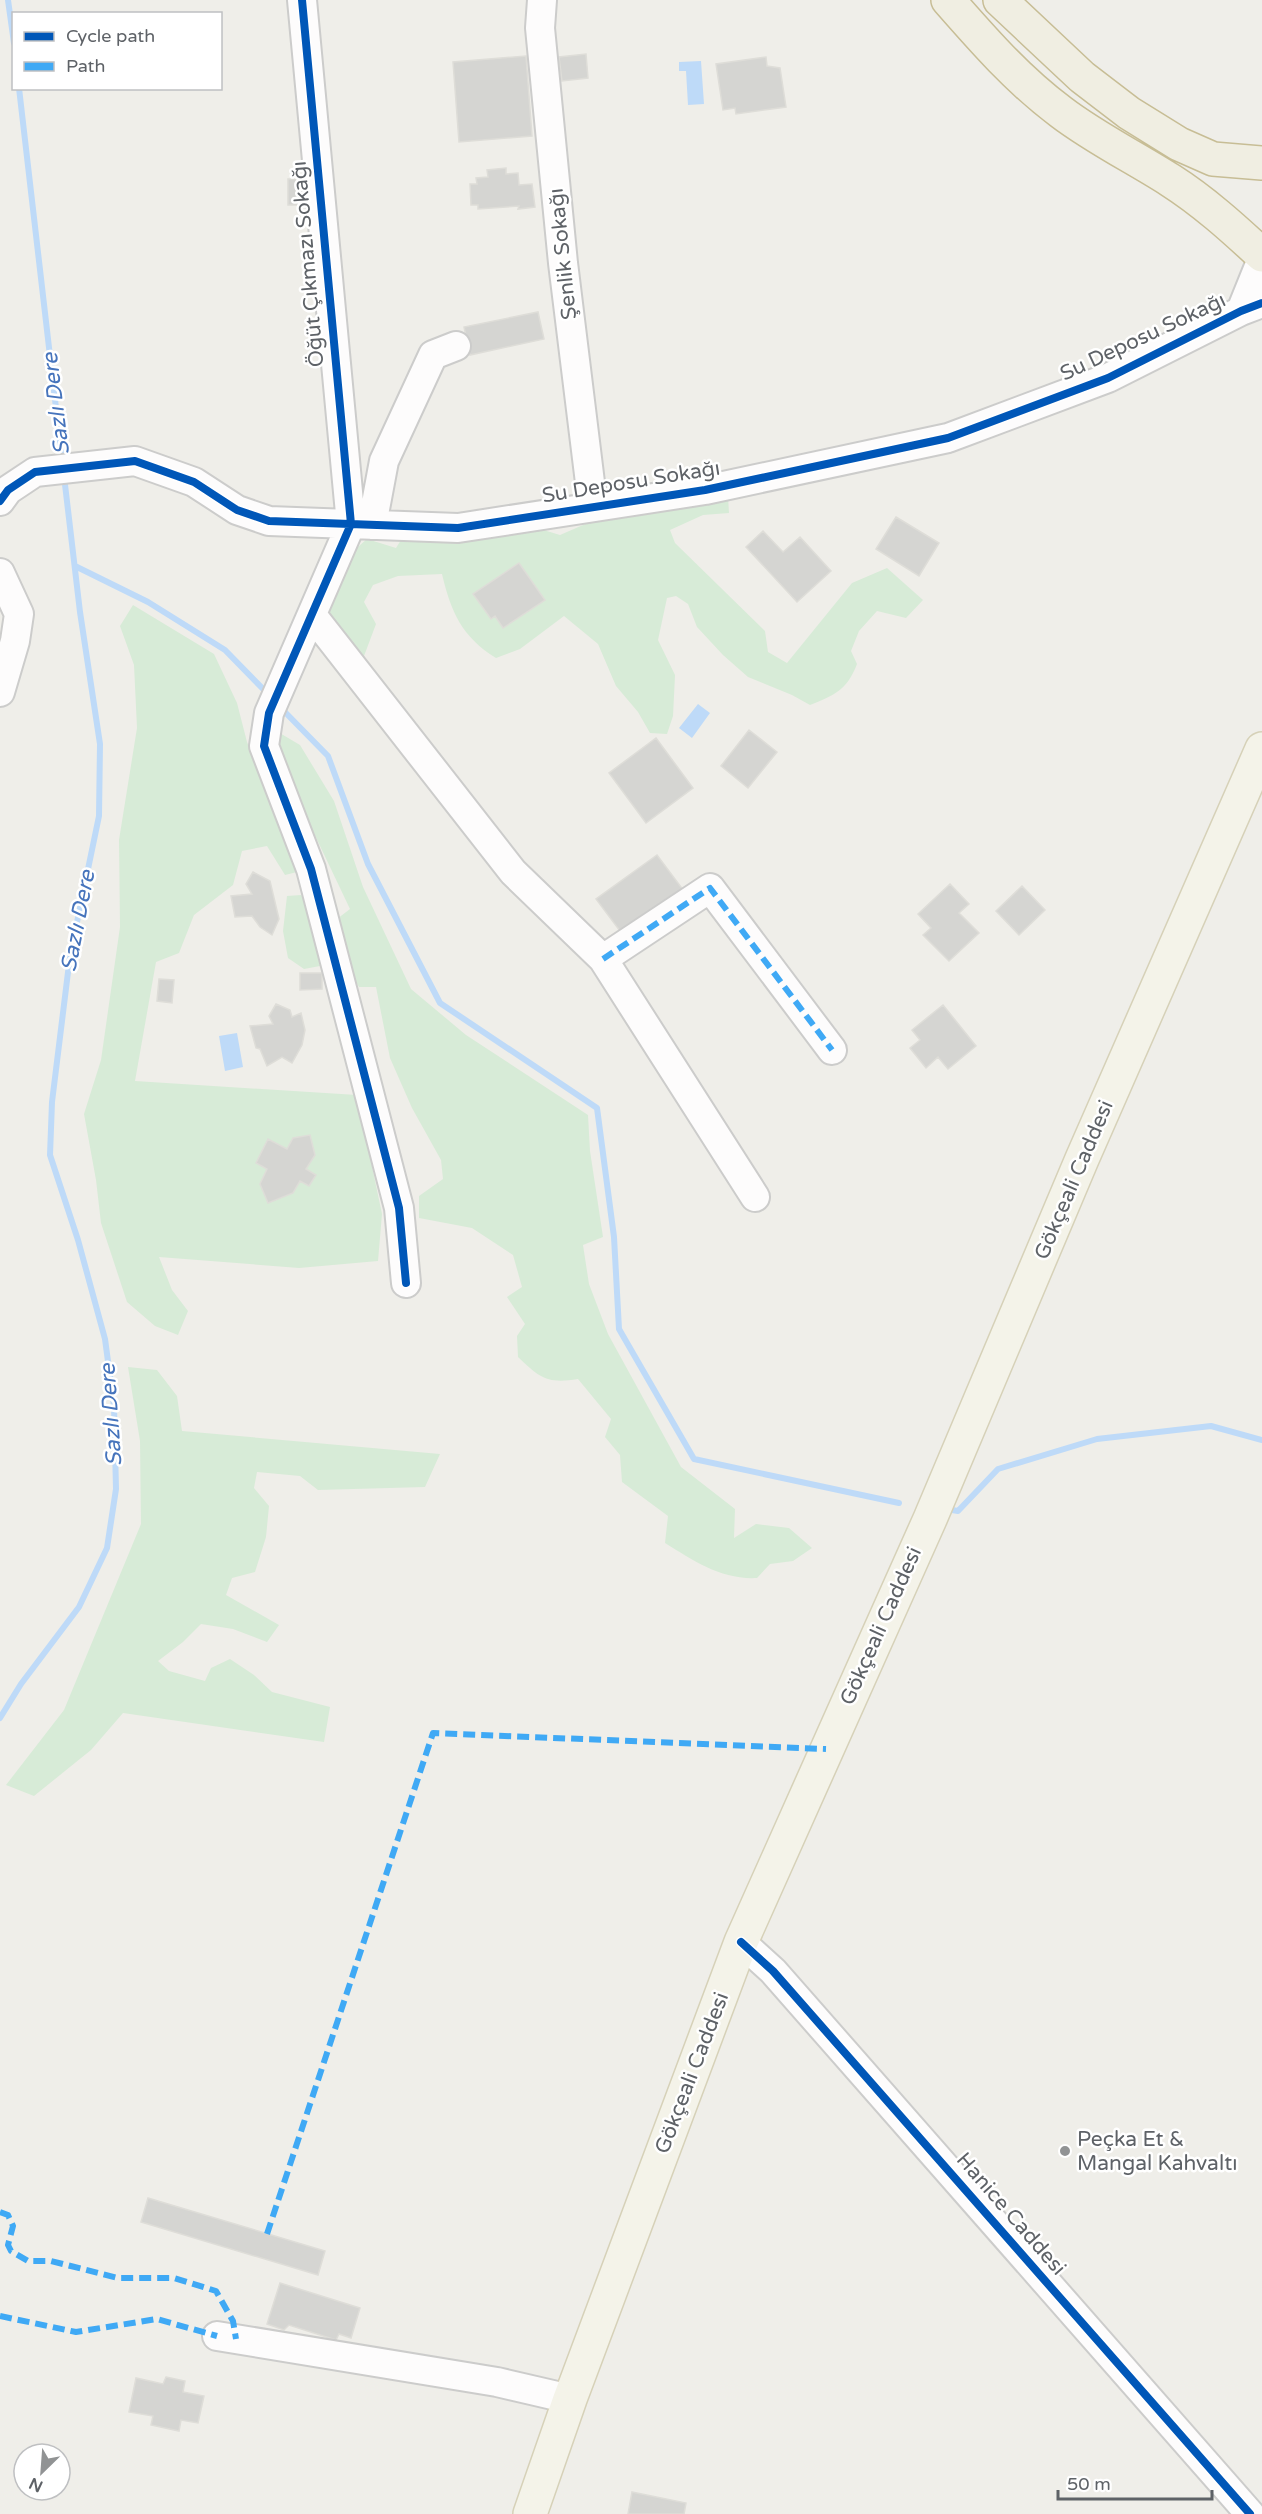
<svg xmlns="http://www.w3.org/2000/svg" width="1262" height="2514" font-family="'Varela Round',sans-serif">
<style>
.green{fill:#d7ebd7}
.water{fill:#bedaf8}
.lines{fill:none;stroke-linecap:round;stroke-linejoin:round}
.stream{stroke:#bedaf8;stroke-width:6}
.building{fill:#d5d5d2;stroke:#deddd8;stroke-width:1.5}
.minor-casing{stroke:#cccccb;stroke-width:32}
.major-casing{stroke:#d6d1b8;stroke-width:36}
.highway-casing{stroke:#c7bd95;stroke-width:36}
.minor{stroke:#fdfcfc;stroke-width:28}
.major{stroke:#f4f3e9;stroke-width:33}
.highway{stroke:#f0eee2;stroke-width:33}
.quiet{stroke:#3fa9f5;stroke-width:6;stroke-dasharray:12 6;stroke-linecap:butt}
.cycleway-casing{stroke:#fff;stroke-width:11}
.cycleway{stroke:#0057b8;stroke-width:8}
.poi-dot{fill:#919394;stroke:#fff;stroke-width:2}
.labels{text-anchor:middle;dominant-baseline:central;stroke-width:5;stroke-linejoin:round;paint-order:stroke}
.street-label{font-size:21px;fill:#5e6267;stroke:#fff}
.poi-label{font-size:21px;fill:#5e6267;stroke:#fff;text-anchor:start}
.water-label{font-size:22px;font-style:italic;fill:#4674bc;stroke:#fff}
</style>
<rect width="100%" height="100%" fill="#efeee9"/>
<path class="green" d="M728 496 729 513 703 515 670 530 675 543 765 631 768 652 787 663 852 583 887 568 923 600 906 618 877 611 859 631 851 651 857 664C847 690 835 695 810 705L792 695 748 677 723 655 697 627 688 604 676 596 667 598 658 640 675 675 673 716 667 734 650 733 638 712 616 686 598 644 564 616 520 649 496 658C462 637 451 612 442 574L398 576 373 585 364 602 376 624 361 664 322 604 351 553 367 539 396 548 404 535 527 525 560 535 590 522Z
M133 605 214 654 237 703 247 742 275 810 297 872 285 875 267 846 242 851 233 885 194 915 179 953 156 962 135 1081 357 1095 382 1214 378 1261 299 1268 159 1257 172 1290 188 1311 178 1335 155 1326 127 1302 101 1223 96 1180 84 1114 101 1060 120 927 119 840 137 728 134 665 120 626Z
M273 729 300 745 334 801 363 887 411 989 466 1035 588 1115 590 1151 603 1237 583 1245 589 1284 608 1334 681 1467 735 1509 734 1538 756 1524 789 1528 812 1548 793 1561 770 1564 757 1578C722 1580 694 1561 665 1543L668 1516 622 1482 620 1455 605 1437 611 1419 578 1379C547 1384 540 1378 518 1357L517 1336 525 1324 507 1297 522 1287 513 1255 472 1228 419 1218V1196L443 1179 441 1160 412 1108 390 1058 376 987H359L344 963 337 919 350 909 301 806Z
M301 895 311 907 320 966 304 969 288 958 283 931 287 896Z
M128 1367 157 1370 177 1396 182 1431 440 1454 425 1487 318 1490 300 1476 257 1472 254 1488 269 1506 266 1537 255 1572 232 1578 226 1595 279 1625 267 1642 233 1629 201 1624 183 1642 158 1661 169 1671 205 1681 211 1668 230 1659 254 1675 272 1692 330 1707 324 1742 123 1713 91 1750 34 1796 6 1785 64 1710 141 1524 140 1441Z"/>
<path class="water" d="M701 61 704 104 688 105 686 71H679V62Z
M698 704 710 713 692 738 679 728Z
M237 1033 243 1067 225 1071 219 1036Z"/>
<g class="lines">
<path class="stream" d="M8 0 14 43
M19 88 62 460
M75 566 148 602 225 650 268 694
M279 706 328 756 368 864 440 1003 597 1108 614 1237 619 1329 694 1459 899 1503
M946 1509 958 1511 998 1469 1097 1439 1211 1426 1262 1440
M0 1718 21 1684 79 1607 107 1548 116 1489 114 1406 105 1339 78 1240 50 1155 52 1102 70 956 99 816 100 744 80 612 64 476"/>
</g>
<path class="building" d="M586 54 588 78 562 81 559 57Z
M526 56 532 136 459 142 453 62Z
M766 57 767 66 780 68 786 107 736 114 735 108 723 110 716 64Z
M506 168V174L518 173 519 185 532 184 535 207 518 209 519 206 478 209V205H471L470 184H477L476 178 488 177 487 170Z
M288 179H302V188H314V205H288Z
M538 312 544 339 470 355 464 327Z
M896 517 939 543 919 576 876 549Z
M763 531 783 552 800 537 831 571 797 602 746 547Z
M519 563 545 600 503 628 495 616 491 619 473 594Z
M749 730 777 752 748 788 721 766Z
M656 738 693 788 646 823 609 773Z
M657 855 684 891 623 935 596 899Z
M253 872 270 881 279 919 272 935 260 927 252 916 235 917 231 896 252 894 246 884Z
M950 884 969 904 959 913 979 933 949 961 923 935 931 928 918 914Z
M1022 886 1045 910 1019 935 996 911Z
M300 973H322V989L300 990Z
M159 979 174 980 172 1003 157 1001Z
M276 1004 290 1010 292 1017 301 1013 305 1030 302 1045 292 1063 282 1057 267 1066 260 1049 256 1048 250 1026 273 1024 269 1016Z
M943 1005 976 1046 948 1069 938 1057 926 1068 910 1048 920 1040 912 1030Z
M310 1135 315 1155 306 1169 316 1175 309 1186 300 1181 293 1193 268 1203 260 1184 267 1169 256 1163 268 1139 287 1149 293 1138Z
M148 2198 325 2251 318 2275 141 2222Z
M280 2283 360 2308 351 2338 339 2334 336 2340 289 2325 284 2330 267 2324Z
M166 2377 185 2381 183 2392 204 2396 198 2423 181 2420 179 2431 151 2425 153 2416 129 2412 136 2378 163 2384Z
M632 2492 686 2503 684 2514H628Z"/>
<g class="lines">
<defs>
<path id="minor" d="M302 0 351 524 269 713 264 746 311 869 399 1208 406 1283
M542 0 540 28 563 263 593 507
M1241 311 1262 259
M0 501 8 490 35 472 135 461 194 482 237 510 269 521 458 528 705 490 948 438 1108 378 1241 311 1262 303
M372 525 384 461 433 355 456 346
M0 573 19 614 15 641 0 692
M312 615 513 872 603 959 755 1197
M603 959 710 888 832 1050
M741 1942 773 1971 1250 2514
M217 2336 497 2382 570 2399"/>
<path id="major" d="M530 2514 570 2399 741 1942 930 1519 1082 1159 1262 749"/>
<path id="highway" d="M948 0C983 40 1018 80 1061 112 1095 138 1134 157 1170 180 1203 201 1233 228 1262 255
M1000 0 1082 77 1129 113 1179 144 1213 159 1262 163"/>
</defs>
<use href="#minor" class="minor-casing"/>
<use href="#major" class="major-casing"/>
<use href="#highway" class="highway-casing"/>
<use href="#minor" class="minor"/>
<use href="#major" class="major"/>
<use href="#highway" class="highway"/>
<path class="quiet" d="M603 959 710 888 832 1050
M0 2212 8 2215 13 2226 8 2245 11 2251 28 2261H51L118 2278H174L216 2291 233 2321 236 2339
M267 2234 433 1733 826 1749
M0 2316 76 2332 157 2319 217 2336"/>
<defs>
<path id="cycleway" d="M302 0 351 524 269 713 264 746 311 869 399 1208 406 1283
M0 501 8 490 35 472 135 461 194 482 237 510 269 521 458 528 705 490 948 438 1108 378 1241 311 1262 303
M741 1942 773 1971 1250 2514"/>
</defs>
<use href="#cycleway" class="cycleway-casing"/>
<use href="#cycleway" class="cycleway"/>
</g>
<circle class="poi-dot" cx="1065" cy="2151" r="6"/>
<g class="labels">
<g class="street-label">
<text transform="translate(563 254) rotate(-96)">Şenlik Sokağı</text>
<text transform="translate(308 264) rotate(-95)">Öğüt Çıkmazı Sokağı</text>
<text transform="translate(1143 337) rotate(-25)">Su Deposu Sokağı</text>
<text transform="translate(631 482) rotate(-9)">Su Deposu Sokağı</text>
<text transform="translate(1074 1180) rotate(-67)">Gökçeali Caddesi</text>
<text transform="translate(881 1626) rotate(-66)">Gökçeali Caddesi</text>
<text transform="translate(692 2073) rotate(-69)">Gökçeali Caddesi</text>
<text transform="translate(1011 2214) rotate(49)">Hanice Caddesi</text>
</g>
<g class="poi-label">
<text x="1077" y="2139">Peçka Et &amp;<tspan x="1077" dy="24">Mangal Kahvaltı</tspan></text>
</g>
<g class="water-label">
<text transform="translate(56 404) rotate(-97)">Sazlı Dere</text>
<text transform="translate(78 921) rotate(-79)">Sazlı Dere</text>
<text transform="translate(111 1415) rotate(-94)">Sazlı Dere</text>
</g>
</g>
<rect x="12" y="12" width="210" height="78" fill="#ffffff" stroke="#bfc0c2" stroke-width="1.5"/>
<rect x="24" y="32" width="30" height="9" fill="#0057b8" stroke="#bfc0c2" stroke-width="1.5"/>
<text x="66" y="42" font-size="18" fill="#5e6267">Cycle path</text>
<rect x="24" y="62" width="30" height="9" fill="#3fa9f5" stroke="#bfc0c2" stroke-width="1.5"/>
<text x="66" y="72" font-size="18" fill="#5e6267">Path</text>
<g transform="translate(42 2472) rotate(205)"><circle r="28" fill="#ffffff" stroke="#bfc0c2" stroke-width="1.5"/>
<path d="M0-4.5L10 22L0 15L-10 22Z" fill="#919394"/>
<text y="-9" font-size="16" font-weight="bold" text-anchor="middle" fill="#5e6267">N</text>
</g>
<path d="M1058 2490v9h154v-9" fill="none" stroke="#5e6267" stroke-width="3"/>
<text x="1067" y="2490" font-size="18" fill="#5e6267" stroke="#ffffff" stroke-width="4.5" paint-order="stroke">50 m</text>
</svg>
